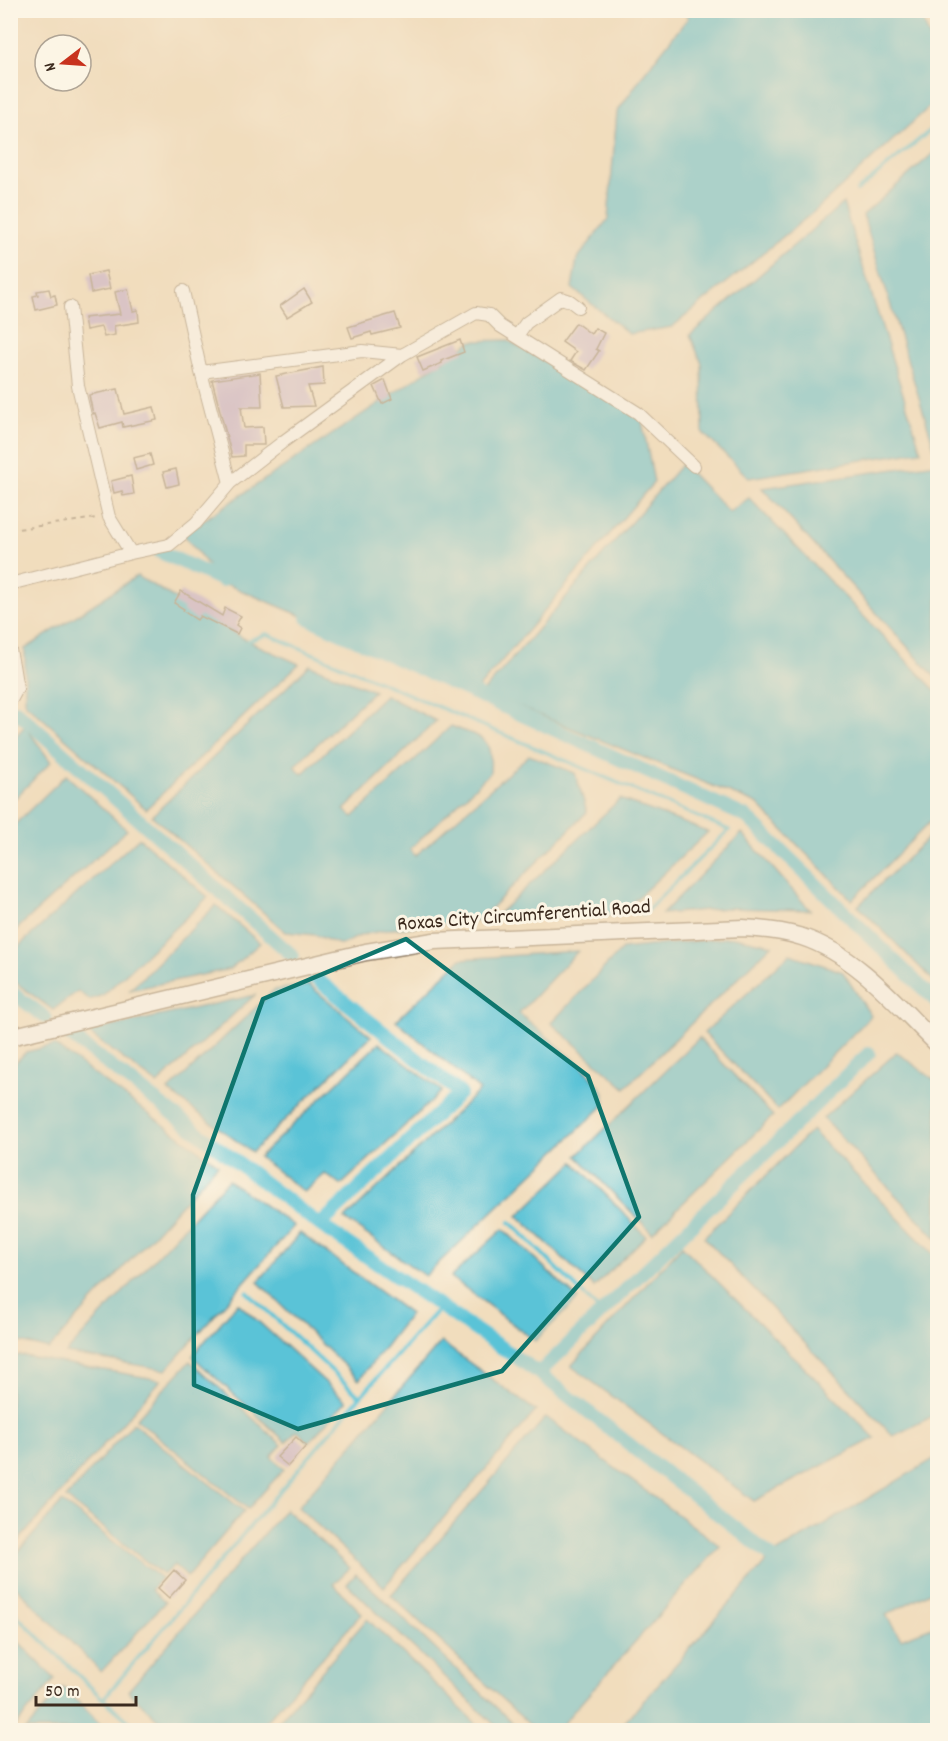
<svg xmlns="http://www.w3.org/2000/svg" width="948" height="1741" font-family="Dekko,sans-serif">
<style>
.water{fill:#5ac3d7;stroke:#4a767a;stroke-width:1.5}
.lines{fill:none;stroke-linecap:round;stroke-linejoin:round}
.stream{stroke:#5ac3d7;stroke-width:4}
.canal{stroke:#5ac3d7;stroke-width:14}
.building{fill:#bfa7cf}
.minor-casing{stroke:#96846e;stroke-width:14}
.secondary-casing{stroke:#96846e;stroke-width:19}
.path{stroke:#96846e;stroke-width:2;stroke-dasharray:4.5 4.5;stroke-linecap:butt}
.minor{stroke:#fff;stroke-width:12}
.secondary{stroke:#fff;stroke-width:16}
.marked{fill:none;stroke:#0f766e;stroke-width:4.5;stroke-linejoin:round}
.labels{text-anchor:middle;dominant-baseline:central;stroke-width:6;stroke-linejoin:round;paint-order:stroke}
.street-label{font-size:21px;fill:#3b2a1e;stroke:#fcf5e5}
</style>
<rect width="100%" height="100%" fill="#fcf5e5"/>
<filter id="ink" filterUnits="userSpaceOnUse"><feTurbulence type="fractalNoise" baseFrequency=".0167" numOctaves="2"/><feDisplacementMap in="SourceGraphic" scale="12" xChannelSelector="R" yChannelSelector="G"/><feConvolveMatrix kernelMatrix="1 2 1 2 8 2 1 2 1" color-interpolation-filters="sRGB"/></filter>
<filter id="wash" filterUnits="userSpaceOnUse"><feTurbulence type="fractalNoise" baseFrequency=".008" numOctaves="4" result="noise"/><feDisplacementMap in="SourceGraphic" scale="24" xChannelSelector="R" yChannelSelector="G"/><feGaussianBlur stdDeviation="1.35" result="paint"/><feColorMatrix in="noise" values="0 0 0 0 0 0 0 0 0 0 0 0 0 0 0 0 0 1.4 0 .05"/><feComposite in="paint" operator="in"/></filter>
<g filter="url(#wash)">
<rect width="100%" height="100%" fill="#f1ddbd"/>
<path class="water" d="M684 11H919L937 56V100L816 210 672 327 629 334 572 288 577 259 608 219 617 112 645 72 688 18Z
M937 150 938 449 935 450 863 215Z
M843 203 921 451 749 478 703 433 702 364 690 335Z
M507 340 641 416 654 482 477 690 207 576 208 565 183 534 472 341Z
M937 463H938L937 679 762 488Z
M682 464 729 512 749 498 937 692V815L852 900 757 804 483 692Z
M137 576 248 641 299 664 146 809 25 703V649Z
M310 665 374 691 294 766 302 774 385 695 436 721 344 810 353 817 451 726C483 739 493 735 490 773L410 849 415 856 529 755 575 773 587 812 479 920 392 929 362 935 341 945 315 935 286 932 152 816Z
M25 726 51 762 11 802V741Z
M66 775 127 830 11 934V828Z
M620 799 708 832 619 915 492 920Z
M937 829V984L858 906Z
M742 833 810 910 727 908 662 914Z
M139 838 208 897 103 995 89 1000 78 991 53 1010 11 979V953Z
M216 905 260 943 230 969 130 990Z
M734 937 772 945 625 1088 551 1023 622 949Z
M578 951 519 1013 582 1066 603 1090 606 1103 425 1276 345 1219 480 1090 396 1021 461 959Z
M790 954 843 972 871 1016 778 1110 704 1033Z
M309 985 371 1036 252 1152 168 1091 274 990Z
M255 995 157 1084 87 1032Z
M699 1038 773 1116 652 1233 577 1156Z
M379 1043 442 1091 341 1185 325 1174 304 1192 259 1157Z
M54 1045 218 1164 49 1349 11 1340 10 1068 26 1052Z
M897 1052 937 1082V1239L823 1118Z
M812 1130 937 1258V1414L893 1436 704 1237Z
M574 1162 646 1236 594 1287 518 1216Z
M228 1180 294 1226 166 1370 66 1353Z
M503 1229 578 1299 535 1341 451 1277Z
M300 1233 410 1314 359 1380 258 1282Z
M682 1246 875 1438 754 1501 571 1366Z
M238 1303 346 1401 309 1442 297 1431 286 1442 192 1356Z
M441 1342 536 1411 384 1587 298 1507Z
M18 1355 161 1380 11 1549 10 1364Z
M190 1361 282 1445 271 1457 284 1469 248 1509 136 1419Z
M546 1417 720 1546 557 1730H535L391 1595Z
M133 1423 244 1511 187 1577 174 1565 163 1575 66 1498Z
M937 1457V1588L886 1615 901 1639 937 1625V1730H618L771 1556Z
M62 1502 161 1578 151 1590 165 1602 101 1672 11 1582V1560Z
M285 1509 350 1568 333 1584 362 1613 258 1730H169L128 1691Z
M356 1574 364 1581 520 1730H500L347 1584Z
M367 1619 483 1730H271Z
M11 1634 55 1679 12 1730H10Z
M63 1687 106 1730H26Z"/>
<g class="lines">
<path class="stream" d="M857 191 938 124
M248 641 267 634 729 830 643 914
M510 1222 601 1312
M247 1292 360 1397
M10 1609 103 1699 139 1730
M103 1699 360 1397 441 1306"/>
<path class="canal" d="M158 551 222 580
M308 618 747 817 938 1003
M16 711 293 956
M314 977 460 1093 320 1225
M10 991 45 1017
M68 1034 320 1225 539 1373 771 1556
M539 1373 869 1053"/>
</g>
<g id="blocks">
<path class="building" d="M106 271 110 289 91 293 88 275Z
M49 289 51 296 55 295 57 305 36 310 33 296 38 295 37 291Z
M128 289 133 311 138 310 139 322 114 326 115 335 104 337 101 327 86 330 84 318 120 314 115 292Z
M304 289 312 302 287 317 280 306Z
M395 313 400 328 372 335 371 332 352 338 348 327Z
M576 323 591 334 595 328 604 333 596 349 599 351 586 370 570 361 576 352 562 342Z
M460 340 464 352 441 361 442 363 423 371 417 357Z
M323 367 324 385 308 386 314 406 284 407 276 376Z
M260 373 262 407H241L244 428 263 427 264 445H244V456L232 457 212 380Z
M385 380 392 399 382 404 374 386Z
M118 389 124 414 154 407 157 420 123 427 122 422 100 428 95 413 93 414 89 395Z
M150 454 153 465 136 470 133 458Z
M176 469 179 484 167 487 163 472Z
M131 476 134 494 123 496 122 491 114 493 111 481Z
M181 591 222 616 225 608 241 616 236 625 240 628 237 634 200 616 197 620 183 611 184 609 174 603Z
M296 1437 306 1446 288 1466 277 1457Z
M174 1570 185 1580 169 1598 158 1588Z"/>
</g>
</g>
<g filter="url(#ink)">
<use href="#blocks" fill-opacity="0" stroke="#96846e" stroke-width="1.5"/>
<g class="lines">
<defs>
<path id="minor" d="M183 291 201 372 230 483
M70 307 78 386 109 517 131 553
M517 336 526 323 561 298 570 301 578 307
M201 372 362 351 402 355
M10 584 131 553 169 545 196 523 230 483 284 441 402 355 476 313 489 315 500 326 638 413 694 466
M10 650 13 665 10 666
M10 702 17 689 13 665"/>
<path id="secondary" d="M10 1037 366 952 434 941 743 928C763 929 783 931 802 937 857 955 898 1006 938 1045"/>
</defs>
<use href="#minor" class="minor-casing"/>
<use href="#secondary" class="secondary-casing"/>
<path class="path" d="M10 530 97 518"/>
<use href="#minor" class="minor"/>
<use href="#secondary" class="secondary"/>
</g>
</g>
<path d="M0 0H948V1741H0ZM406 939 588 1076 639 1217 502 1371 298 1429 194 1385 193 1195 263 999Z" fill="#f1ddbd" fill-opacity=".55" fill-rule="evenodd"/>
<path class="marked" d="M406 939 588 1076 639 1217 502 1371 298 1429 194 1385 193 1195 263 999Z"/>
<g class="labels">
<g class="street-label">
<text transform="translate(524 917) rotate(-4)">Roxas City Circumferential Road</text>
</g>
</g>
<rect width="948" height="1741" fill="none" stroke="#fcf5e5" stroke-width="36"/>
<g transform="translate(63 63) rotate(253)"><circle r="28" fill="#fcf5e5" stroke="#afa495" stroke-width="1.5"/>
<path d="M0-4.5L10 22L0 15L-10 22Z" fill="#c8321e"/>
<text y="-9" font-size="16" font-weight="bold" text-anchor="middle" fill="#3b2a1e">N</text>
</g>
<path d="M36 1696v9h100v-9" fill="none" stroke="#3b2a1e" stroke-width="3"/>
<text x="45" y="1696" font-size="18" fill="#3b2a1e" stroke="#fcf5e5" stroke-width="4.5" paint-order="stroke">50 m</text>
</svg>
